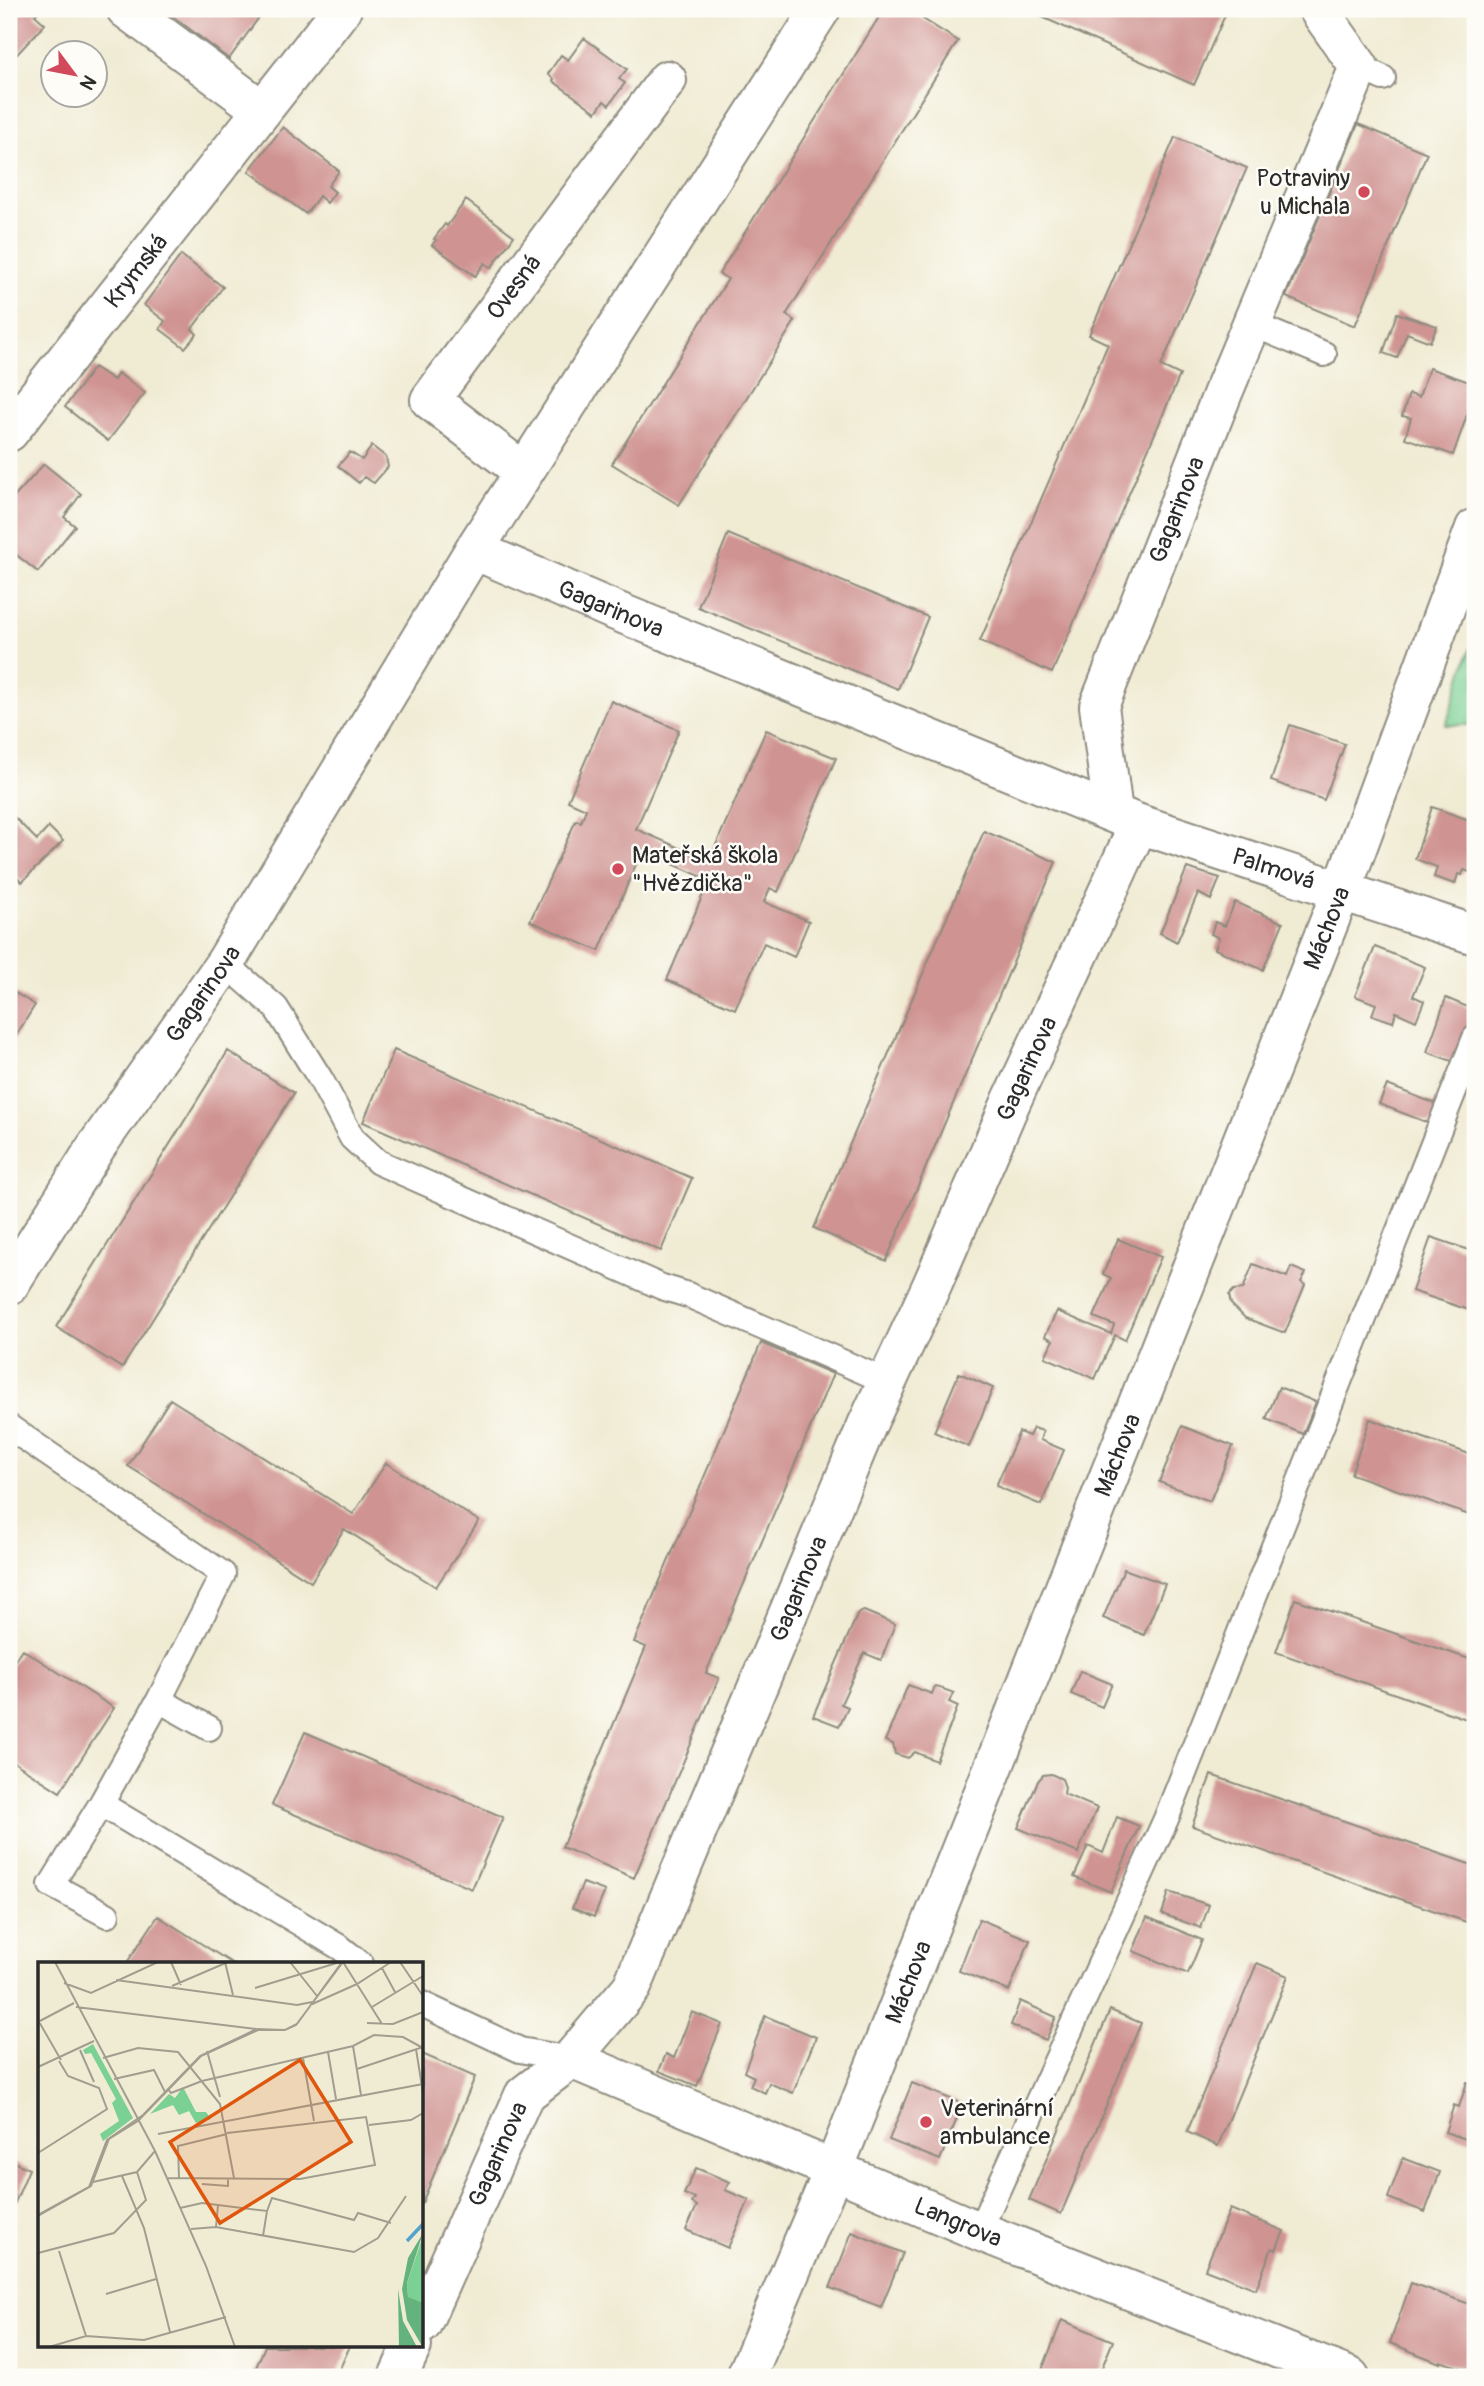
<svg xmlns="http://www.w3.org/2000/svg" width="1484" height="2386" font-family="Pangolin,sans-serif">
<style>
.green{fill:#7bd093;stroke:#537e5f;stroke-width:2}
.building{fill:#cf9391}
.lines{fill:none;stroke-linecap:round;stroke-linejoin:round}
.service-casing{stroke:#8e8b7f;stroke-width:28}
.minor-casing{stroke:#8e8b7f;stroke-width:42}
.service{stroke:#fff;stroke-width:24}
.minor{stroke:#fff;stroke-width:38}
.poi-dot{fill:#d1495b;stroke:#fdfcf7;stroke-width:2.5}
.labels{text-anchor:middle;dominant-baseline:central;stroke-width:5;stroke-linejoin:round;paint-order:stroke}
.poi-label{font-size:24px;fill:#2b2b2b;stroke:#fdfcf7;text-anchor:start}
.street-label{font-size:24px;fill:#2b2b2b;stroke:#fdfcf7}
.inset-river{fill:none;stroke:#50a4cb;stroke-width:3.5}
.inset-road{fill:none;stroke:#a19e90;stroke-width:2}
.view{fill:#df570e;fill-opacity:0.15;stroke:#df570e;stroke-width:3.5}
.inset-edge{fill:none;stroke:#2b2b2b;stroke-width:3.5}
</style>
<rect width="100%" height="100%" fill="#fdfcf7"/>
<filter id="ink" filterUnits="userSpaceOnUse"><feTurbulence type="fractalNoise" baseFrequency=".0143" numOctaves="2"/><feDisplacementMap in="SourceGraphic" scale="14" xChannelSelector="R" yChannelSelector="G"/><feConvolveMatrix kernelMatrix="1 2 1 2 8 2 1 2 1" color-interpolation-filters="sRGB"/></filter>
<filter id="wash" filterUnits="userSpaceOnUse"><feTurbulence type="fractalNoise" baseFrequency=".00686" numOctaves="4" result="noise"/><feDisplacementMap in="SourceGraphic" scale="28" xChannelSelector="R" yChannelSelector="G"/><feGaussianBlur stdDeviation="1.57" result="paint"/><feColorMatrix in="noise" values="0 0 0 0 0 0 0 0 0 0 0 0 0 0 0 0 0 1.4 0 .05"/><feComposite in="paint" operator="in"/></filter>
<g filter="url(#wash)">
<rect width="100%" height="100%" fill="#f0ebd3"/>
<path class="green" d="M1475 633V725H1446Z"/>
<g id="blocks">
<path class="building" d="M9 9H40L35 15 45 24 9 63Z
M176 9H265L229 59 170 14Z
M884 9H907L958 41 786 315 795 321 679 505 612 464 728 279 719 274Z
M1024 9H1216L1226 13 1194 85Z
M584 38 627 69 619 79 625 83 609 105 604 101 596 112 553 81 554 79 548 74 561 55 568 60Z
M1358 124 1427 153 1355 326 1286 297Z
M283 127 339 171 328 186 335 192 327 203 319 196 306 214 249 171Z
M1175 137 1247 168 1161 366 1180 375 1052 673 980 641 1108 344 1089 335Z
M466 200 514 236 491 268 485 263 475 276 432 245 436 240 434 239 445 224 447 226Z
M181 255 223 287 192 329 197 334 185 348 160 329 165 321 144 305Z
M1397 313 1437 326 1430 342 1407 333 1397 358 1383 353Z
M94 367 114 380 118 373 145 393 108 441 65 407Z
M1429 368 1475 384V392L1453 455 1405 438 1411 418 1402 416 1409 394 1419 397Z
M372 446 386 457 388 467 374 483 364 477 359 483 338 466 350 452 362 460Z
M44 464 81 494 64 517 75 526 38 572 9 549V503Z
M728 534 928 617 898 689 698 607Z
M611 701 679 730 636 829 709 861 766 730 836 758 778 892 770 888 764 902 809 921 794 957 764 943 735 1009 667 980 709 880 642 850 599 951 530 921 576 820 581 822 586 809 568 801Z
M1290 725 1345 744 1324 800 1271 781Z
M1432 807 1475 822V836L1469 853 1475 855V863L1472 873 1464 870 1462 875 1458 874 1455 884 1434 877 1437 867 1415 859Z
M9 812 37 840 49 827 63 841 22 882 9 869Z
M984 831 1056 862 886 1261 814 1228Z
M1187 868 1220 878 1211 900 1198 893 1177 942 1160 933Z
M1235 902 1283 923 1263 970 1215 949 1219 938 1211 934 1215 922 1225 926Z
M1375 947 1425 967 1413 996 1424 1001 1416 1021 1396 1012 1393 1022 1372 1015 1376 1004 1355 996Z
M9 989 35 1005 9 1047Z
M1446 998 1475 1010 1457 1063 1427 1052Z
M394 1050 692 1178 661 1251 363 1122Z
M228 1051 294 1093 122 1368 56 1327Z
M1387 1085 1439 1105 1431 1124 1379 1104Z
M1431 1237 1475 1252V1312L1412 1291Z
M1118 1239 1161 1257 1125 1340 1115 1335 1095 1379 1045 1357 1053 1340 1045 1336 1057 1311 1111 1334 1114 1325 1094 1317 1111 1278 1103 1274Z
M1253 1264 1287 1277 1291 1267 1306 1273 1301 1282 1305 1285 1285 1333 1245 1318 1231 1304 1229 1295 1234 1290 1243 1289Z
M761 1343 833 1374 706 1673 719 1678 634 1878 562 1847 646 1647 634 1642Z
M959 1373 993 1388 969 1447 934 1432Z
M1279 1387 1316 1402 1303 1434 1266 1419Z
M170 1399 353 1514 386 1463 479 1521 436 1587 344 1529 311 1582 128 1466Z
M1370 1419 1475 1456V1517L1351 1474Z
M1182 1426 1233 1446 1210 1501 1159 1482Z
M1033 1428 1043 1431 1040 1440 1064 1450 1041 1505 996 1486 1019 1432 1029 1436Z
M1124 1569 1165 1584 1144 1635 1103 1618Z
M1295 1599 1475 1661V1722L1276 1652Z
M864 1611 895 1624 881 1660 864 1653 841 1704 848 1707 839 1726 813 1716 858 1613Z
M22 1649 114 1708 60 1792 9 1759V1669Z
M1080 1671 1112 1684 1102 1707 1071 1694Z
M908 1685 932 1694 935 1686 954 1693 949 1702 958 1706 936 1761 915 1752 908 1758 895 1754 893 1744 885 1741Z
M305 1732 503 1817 472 1889 272 1805Z
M1051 1774 1062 1779 1065 1787 1064 1794 1097 1808 1078 1853 1018 1828 1038 1781 1043 1775Z
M1211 1775 1475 1866V1925L1192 1826Z
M1117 1817 1139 1826 1111 1892 1074 1877 1088 1846 1103 1853Z
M583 1883 605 1891 594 1917 572 1908Z
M1169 1892 1209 1905 1201 1928 1162 1914Z
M158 1916 233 1964H126Z
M1147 1917 1202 1940 1188 1974 1133 1951Z
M979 1919 1030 1940 1009 1991 959 1971Z
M1257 1963 1288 1976 1218 2146 1187 2132Z
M1020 2001 1056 2017 1046 2040 1011 2025Z
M1110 2010 1141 2023 1061 2214 1029 2200Z
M692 2012 722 2024 697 2086 659 2071 666 2054 674 2058Z
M765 2016 816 2037 793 2093 769 2083 765 2093 750 2086 754 2077 744 2072Z
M422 2054 475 2077 422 2203Z
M1467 2082 1475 2085V2142L1445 2132 1454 2105 1459 2107Z
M912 2083 963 2104 940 2160 889 2140Z
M1403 2158 1440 2172 1425 2212 1388 2198Z
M9 2160 29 2169 9 2217Z
M696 2168 730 2182 725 2190 749 2200 728 2248 686 2230 697 2206 692 2203 695 2198 684 2194Z
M1230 2209 1284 2231 1276 2250 1272 2248 1256 2289 1205 2269Z
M852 2232 903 2253 881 2307 830 2288Z
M1411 2283 1475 2306 1474 2372 1440 2361V2363L1390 2343Z
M1062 2320 1113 2341 1098 2377H1031L1033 2372 1040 2375Z
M265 2346H350L336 2377H252Z"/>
</g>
</g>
<g filter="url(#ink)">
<use href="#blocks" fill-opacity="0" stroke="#8e8b7f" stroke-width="2"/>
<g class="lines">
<defs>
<path id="service" d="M1359 67 1383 78
M1252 324 1324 354
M225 963 276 1008 321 1080 352 1138 378 1162 662 1287 688 1295 888 1382
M9 1427 223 1574 159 1700
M101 1804 341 1948 361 1964
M107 1915 51 1885 101 1804 159 1700 209 1728
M422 2004 520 2050 571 2059
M979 2231 1166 1819 1475 1038"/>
<g id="minor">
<path d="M126 9 262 110"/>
<path id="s1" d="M9 432 342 9"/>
<path id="s2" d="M524 472 430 400 667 80"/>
<path id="s3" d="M474 550 611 609 1139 824 1475 935"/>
<path id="s4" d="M1113 812 1099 706 1222 395 1359 67 1318 9"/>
<path id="s5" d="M9 1285 96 1147 225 963 474 550 821 9"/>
<path id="s6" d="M571 2059 979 2231 1350 2377"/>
<path id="s7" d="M422 2324 524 2095 571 2059 632 1987 867 1425 932 1285 1011 1102 1139 824"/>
<path d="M398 2377 412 2346"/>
<path id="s8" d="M746 2377 834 2169 1341 892 1475 528"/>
</g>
</defs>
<use href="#service" class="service-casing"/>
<use href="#minor" class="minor-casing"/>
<use href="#service" class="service"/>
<use href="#minor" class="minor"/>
</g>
</g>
<g class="poi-dot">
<circle cx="1364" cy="192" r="7"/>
<circle cx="618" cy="869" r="7"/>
<circle cx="926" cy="2122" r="7"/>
</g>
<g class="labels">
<g class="poi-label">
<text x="1350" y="178" text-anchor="end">Potraviny<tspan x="1350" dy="28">u Michala</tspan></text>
<text x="632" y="855">Mateřská škola<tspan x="632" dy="28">"Hvězdička"</tspan></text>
<text x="940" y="2108">Veterinární<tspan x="940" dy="28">ambulance</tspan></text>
</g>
<g class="street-label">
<text stroke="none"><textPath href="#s1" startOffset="205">Krymská</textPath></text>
<text stroke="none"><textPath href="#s2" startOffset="259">Ovesná</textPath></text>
<text stroke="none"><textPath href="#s4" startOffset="318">Gagarinova</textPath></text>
<text stroke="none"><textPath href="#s3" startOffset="149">Gagarinova</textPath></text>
<text stroke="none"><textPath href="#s3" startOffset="861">Palmová</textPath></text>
<text stroke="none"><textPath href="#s8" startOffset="1561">Máchova</textPath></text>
<text stroke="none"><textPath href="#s5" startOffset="350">Gagarinova</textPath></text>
<text stroke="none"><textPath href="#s7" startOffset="1404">Gagarinova</textPath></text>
<text stroke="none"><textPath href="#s8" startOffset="994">Máchova</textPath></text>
<text stroke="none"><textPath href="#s7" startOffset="836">Gagarinova</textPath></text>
<text stroke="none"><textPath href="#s8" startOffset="427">Máchova</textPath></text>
<text stroke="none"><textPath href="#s7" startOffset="186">Gagarinova</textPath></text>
<text stroke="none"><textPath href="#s6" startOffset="420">Langrova</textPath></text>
</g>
</g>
<g transform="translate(38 1962)">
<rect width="385" height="385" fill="#f0ebd3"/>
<path d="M55 82 95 156 65 179 62 172 81 159 74 141 78 137 53 91 47 92 45 88ZM145 125 158 150H168L173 157 158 161 151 149 141 153 135 143 112 152 131 132 137 136ZM385 274V341H380L370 335 369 321Z" fill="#7bd093"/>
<path d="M385 271 369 321 370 335 385 341 384 384 369 358 364 327 370 296ZM360 327 365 359 379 385H361Z" fill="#64b27d"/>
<path class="inset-river" d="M369 279 385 262"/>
<path class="inset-road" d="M17 0 117 189 168 304 197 385M133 0 143 23M187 0 195 33M252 0 279 34M305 0 344 62M362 0 385 34M344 6 357 30M78 18 259 43 274 40M26 21 53 31 120 0M134 24 190 0M217 26 302 0M272 43 319 22 353 0M38 45 218 67M334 45 385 14M0 58 23 98M0 60 36 41M329 61 355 62 385 50M315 84 323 133M378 87 385 131M42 88 56 120M169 89 182 135M290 90 298 137M65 96 100 86 140 90 182 142 196 216M265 96 276 159M0 105 56 79M319 107 385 85M76 117 116 108 127 130M130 127 133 131 164 119 315 84 336 73 365 75 385 86M331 163 373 158 385 151M120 172 385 122M0 191 69 147 61 126 30 114 21 99M84 214 106 266 132 370M129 216 262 217 337 203 328 155 189 171M141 216 140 184 189 172M55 220 99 210 117 189M164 222 190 224V216M142 246 164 241 229 249 234 236 316 258 320 251 353 261M0 253 51 225 69 178 105 153 162 94 219 67 247 68 259 62 304 0M0 254 53 224 71 177 100 159 163 94 220 68H247L258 63 305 0M178 265 180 243M153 267 178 265 316 290 340 276 368 234M225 274 229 249M21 289 48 374M0 291 76 271 108 238 99 210M68 332 118 317M11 385 48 374 106 378 188 355"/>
<path class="view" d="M262 98 313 180 182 261 132 180Z"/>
<rect width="385" height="385" class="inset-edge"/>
</g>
<rect width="1484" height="2386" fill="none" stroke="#fdfcf7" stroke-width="35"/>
<g transform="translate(74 74) rotate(122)"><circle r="33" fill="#fdfcf7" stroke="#a9a8a5" stroke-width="2"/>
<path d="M0-5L12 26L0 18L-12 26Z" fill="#d1495b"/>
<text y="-10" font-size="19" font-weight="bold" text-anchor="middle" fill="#2b2b2b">N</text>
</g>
</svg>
